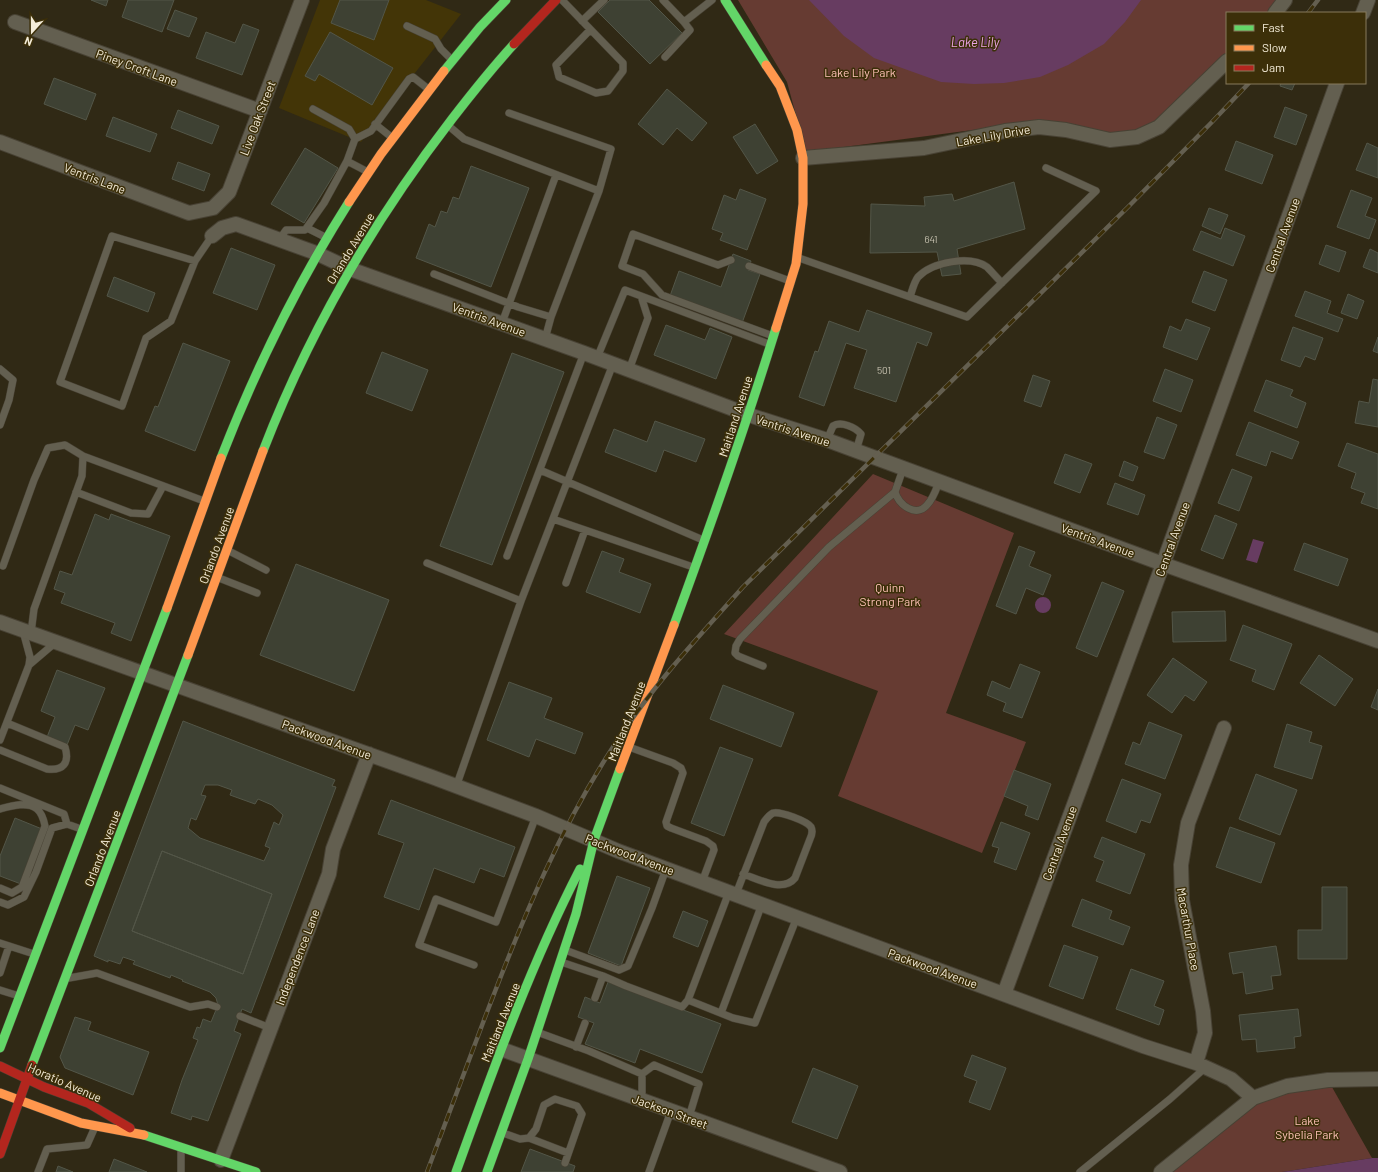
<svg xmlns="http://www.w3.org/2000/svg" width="1378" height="1172" font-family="Barlow,sans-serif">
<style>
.built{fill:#433507}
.green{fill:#663b32}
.water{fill:#673c61}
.building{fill:#3e4133;stroke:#535648;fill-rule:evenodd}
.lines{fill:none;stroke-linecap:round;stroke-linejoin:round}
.lane-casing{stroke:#484234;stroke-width:8}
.street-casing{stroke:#484234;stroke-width:16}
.fast-casing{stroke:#484234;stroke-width:10}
.slow-casing{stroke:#484234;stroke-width:10}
.jam-casing{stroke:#484234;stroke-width:10}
.lane{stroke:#635f50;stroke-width:7}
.street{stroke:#635f50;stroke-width:14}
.fast{stroke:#63d668;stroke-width:9}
.slow{stroke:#ff974d;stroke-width:9}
.jam{stroke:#b3261e;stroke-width:9}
.rail-casing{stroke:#645f50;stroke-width:4.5}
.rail{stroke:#3c2f09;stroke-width:3;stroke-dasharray:9;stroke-linecap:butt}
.labels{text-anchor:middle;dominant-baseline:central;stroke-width:3;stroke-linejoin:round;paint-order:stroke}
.number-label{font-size:10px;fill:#c6c1af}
.street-label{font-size:12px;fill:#f4ecd8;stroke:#3c2f09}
.park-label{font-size:12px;fill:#ffc2b8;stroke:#3c2f09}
.water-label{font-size:13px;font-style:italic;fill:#eca4e6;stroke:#3c2f09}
</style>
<rect width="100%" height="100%" fill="#302915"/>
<path class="built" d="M320 0H426L461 14 361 142 279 108Z"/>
<path class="green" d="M738 0H1279L1268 13H1227V55L1157 123 1136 131 1110 133 1040 121 806 152 787 82Z
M873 474 1014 533 946 713 1026 742 982 853 838 796 878 691 724 634Z
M1328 1080 1372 1158 1282 1172H1162L1253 1098Z"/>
<path class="water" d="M809 0H1141L1125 22 1104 44 1068 65 1040 77 1004 83 974 84 941 82 874 58 844 36Z
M1253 539 1264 542 1257 563 1246 560Z
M1035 605a8 8 0 1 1 16 0a8 8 0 1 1-16 0Z
M1372 1158H1378V1172H1282Z"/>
<path class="building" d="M91 0H108L106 6Z
M128 0H174L162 32 122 17Z
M340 0H389L374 40 331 23Z
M610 0H649L682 33 650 64 598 12Z
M175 10 197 18 189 37 167 29Z
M243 24 259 30 242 75 196 58 206 32 235 43Z
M330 32 393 68 372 105 319 74 315 81 305 76Z
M54 78 96 94 86 120 44 104Z
M1281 83H1295L1292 90 1280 86Z
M667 89 707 123 692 141 677 128 663 145 638 124Z
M1285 107 1307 115 1296 145 1274 137Z
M178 110 219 126 212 144 171 128Z
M113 117 157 134 150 152 106 136Z
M755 124 778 161 757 174 733 137Z
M1236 141 1273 155 1262 184 1225 170Z
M1367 143 1378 148V178L1356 170Z
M305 148 338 168 304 223 271 204Z
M178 162 210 174 204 191 172 179Z
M471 166 529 188 491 287 416 258 429 224 435 227 441 211 447 213 453 197 459 199Z
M1014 182 1025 229 957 249 961 274 942 276 937 252 870 253 871 204 925 206 924 197 952 194 954 201Z
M740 189 766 199 747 250 720 240 723 233 712 229 724 195 736 200Z
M1351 190 1372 198 1365 216 1376 220 1369 239 1337 227Z
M1209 208 1228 215 1220 234 1202 226Z
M1225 228 1245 236 1233 266 1193 250 1201 231 1221 239Z
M1326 245 1346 252 1339 272 1319 264Z
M231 248 275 265 257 310 213 293Z
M1370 249 1378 253V273L1363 267Z
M733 254 751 261 748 270 760 274 742 323 670 296 679 271 721 287Z
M1204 271 1227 280 1215 311 1192 302Z
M114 277 155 293 148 312 107 296Z
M1305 291 1331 301 1327 313 1343 319 1338 332 1295 316Z
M1348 294 1364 301 1357 319 1341 313Z
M867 310 932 333 927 346 917 342 896 402 854 388 867 350 846 343 824 406 799 397 815 351 818 352 829 321 859 332Z
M1186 319 1210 328 1197 360 1163 347 1170 326 1181 331Z
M666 325 705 340 710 328 732 337 716 379 654 355Z
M1293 327 1323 338 1315 360 1305 356 1300 367 1281 360Z
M1378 337V353L1373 351Z
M183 343 230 361 195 451 145 431 155 406 158 407Z
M382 352 428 370 412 411 366 393Z
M512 353 564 372 492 565 440 546Z
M1165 369 1193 380 1181 412 1153 401Z
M1033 375 1050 381 1041 407 1024 401Z
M1373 379 1378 380V427L1355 423 1359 401 1369 403Z
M1266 380 1293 390 1290 396 1306 403 1297 428 1254 411Z
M1157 417 1177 425 1164 459 1144 452Z
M655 421 705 439 696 462 664 450 656 472 605 452 614 429 647 442Z
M1249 422 1299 442 1292 459 1271 451 1266 466 1236 455Z
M1347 443 1378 454V509L1361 503 1365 493 1351 488 1356 473 1338 466Z
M1065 454 1092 464 1080 493 1054 483Z
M1124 461 1138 467 1133 481 1119 476Z
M1232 469 1252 477 1239 511 1218 503Z
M1115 483 1145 495 1138 515 1107 504Z
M95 514 109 520 111 514 170 536 131 641 111 633 115 623 61 603 65 593 54 589 60 571 72 575Z
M1215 515 1237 524 1223 559 1201 550Z
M1304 543 1348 559 1338 586 1294 570Z
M1019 546 1035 552 1029 566 1051 575 1043 595 1026 588 1016 614 996 606Z
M602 551 624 559 619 572 651 584 640 613 586 592Z
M296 564 389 600 354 691 260 655Z
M1102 582 1124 591 1097 657 1076 648Z
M1225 611 1226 641 1173 642 1172 612Z
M1243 625 1292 644 1274 690 1252 681 1256 670 1230 660Z
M1319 655 1353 679 1335 706 1300 683Z
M1173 658 1207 682 1194 701 1185 695 1172 713 1147 695Z
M1020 664 1040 672 1022 718 1003 711 1006 703 987 695 992 681 1010 689Z
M57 670 105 688 88 730 75 725 67 745 47 737 55 717 41 711Z
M509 682 552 698 544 718 583 733 575 754 536 739 529 757 487 740Z
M723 685 794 713 781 747 710 719Z
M1378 689V710L1371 707Z
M183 721 335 780 332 786 336 787 251 1013 242 1009 234 1031 241 1034 208 1121 192 1116 191 1120 171 1113 182 1080 198 1040 193 1038 197 1027 200 1028 203 1019 211 1022 218 1005 216 998 210 992 182 981 183 980 171 975 170 978 133 964 135 961 123 957 120 964 108 960V962L94 956ZM205 785H218L232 790 230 795 255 804 258 799 272 805 283 815 279 825 274 822 265 846 270 848 264 861 200 838 188 828 191 818 196 820 206 796 201 795ZM162 851 272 894 243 974 132 931Z
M1149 722 1182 735 1165 779 1125 764 1133 742 1140 745Z
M1287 724 1312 732 1309 742 1322 746 1312 779 1274 767Z
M720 747 753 759 724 836 691 823Z
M1014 770 1051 784 1038 820 1025 815 1028 806 1004 796Z
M1256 774 1297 790 1280 835 1239 819Z
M1122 779 1161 794 1150 823 1141 820 1136 833 1106 821Z
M391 800 515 847 504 877 480 868 474 883 434 868 419 910 384 897 404 843 378 834Z
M15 818 42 829 21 884 0 876V856Z
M1001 822 1030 833 1016 870 994 862 999 848 992 846Z
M1230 827 1275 843 1261 883 1216 867Z
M1102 837 1145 854 1130 894 1096 881 1104 861 1094 857Z
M162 851 272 894 243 974 132 931Z
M617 876 650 888 621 966 588 953Z
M1322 887H1347V959H1298V930H1322Z
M1082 899 1112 911 1109 919 1130 927 1123 945 1072 926Z
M683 911 708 921 698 947 673 937Z
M1064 945 1098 957 1083 999 1049 986Z
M1276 946 1281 975 1271 976 1273 989 1246 994 1243 972 1233 974 1229 953Z
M1131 969 1164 981 1154 1006 1164 1010 1159 1025 1116 1009Z
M608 982 721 1024 702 1073 640 1049 635 1063 585 1044 594 1023 578 1017 585 997 600 1003Z
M1298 1009 1301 1036 1294 1037 1295 1048 1257 1052 1256 1039 1242 1040 1239 1015Z
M75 1017 91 1022 88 1030 149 1052 133 1095 65 1068 60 1057Z
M972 1055 1006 1068 990 1110 969 1102 977 1081 964 1076Z
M813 1068 858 1086 837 1139 792 1122Z
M530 1149 575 1166 573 1172H521Z
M114 1159 147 1172H109Z
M58 1166 73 1172H56Z"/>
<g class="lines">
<defs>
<path id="lane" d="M562 0 623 63V71L608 91 596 93 559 77 556 65 590 30
M663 0 684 22 712 0
M582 21 604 0
M407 26 435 39 441 49 451 59
M665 57 690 30 684 22
M313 109 349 129 355 139 347 161
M509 113 611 149 599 191
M375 124 390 136
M355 139 371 131 409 79 413 77 427 88
M307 228 325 237
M279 240 286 230H305L324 203 347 161 366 171
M799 258 967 317 1096 191 1046 168
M731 260 718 265 633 234 622 266 643 274 662 295 773 336
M195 261 112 236 60 382 122 406 146 338 171 321 195 261 212 236
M749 266 790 281
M434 274 518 307 551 317 599 191 464 139 450 127
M910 297C912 291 914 282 918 277 932 262 970 255 987 267 992 272 997 278 1002 283
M502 323 556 175
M545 339 551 317
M597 358 625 290 769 344
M0 369 13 380 9 400 0 425
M629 370 648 318 641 296
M827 440 833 426C841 421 855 427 861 434L856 451
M83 456 204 501
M903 469 895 492C899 505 916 518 927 505 933 499 936 490 939 482
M540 470 703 540
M76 492 131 513 148 514 163 486
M553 519 693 567
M229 551 266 570
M507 556 584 353
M427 563 521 601 613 364
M3 566 34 480 48 448 65 445 83 456 82 476 34 609 31 633
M219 578 257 593
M566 583 585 530
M29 665 56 642
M763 666 738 656 735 653 736 646 740 639 829 547 895 492
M0 740 29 665 30 657 23 631
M629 747 673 763 681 768 683 773 666 822 667 826 671 828 706 841 713 846 714 850 702 882
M0 750 47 769C63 771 70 763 65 747L7 723
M456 787 521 601
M0 788 64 814 67 824
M0 809C11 806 28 801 37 809 42 813 44 821 45 826L22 887 12 893 0 888
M736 894 764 822C767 818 769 815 773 813 780 811 807 821 811 827 813 831 812 835 810 839L795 878C783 893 758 879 743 874
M0 902 8 905 24 897 36 872 52 828 67 824 81 829
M0 943 34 954
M565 950 619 970 628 966 652 908 666 869
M561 962 603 976 595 998
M474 965 419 945 436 899 496 922 536 816
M0 973 9 946
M603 976 626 986 682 1007 688 1000 729 892
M69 978 97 973 190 1007 208 1004 217 1007
M0 990 19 996
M688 1000 733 1018 755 1023 797 917
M721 1013 762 904
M240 1016 270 1028
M537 1032 589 1051 642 1074
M576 1047 585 1023
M642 1101V1074L654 1065 699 1084 689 1117
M503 1133 520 1139 529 1138 536 1129 544 1105 555 1099 577 1106 582 1114 565 1163
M529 1138 568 1153
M181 1148V1172
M38 1172 47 1149 87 1145 95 1127
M649 1172 671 1111
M1080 1172 1170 1099 1205 1068"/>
<path id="street" d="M1275 13 1285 0
M1363 13 1368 0
M15 22 260 111
M0 142 189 213 213 208 229 192 302 0
M803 158 924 148 1005 131 1039 127 1066 130 1110 140 1137 137 1159 127 1227 61
M212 236 222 228 236 224 316 253 350 269 584 353 749 415 827 440 1163 564 1378 641
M0 622 432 777 536 816 618 851 1143 1046 1196 1063 1231 1079 1253 1098
M1004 994 1163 564 1337 83
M501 1049 840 1172
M1196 1063 1205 1033 1203 1011 1182 900 1181 865 1188 823 1224 728
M221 1160 329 874 333 849 369 754
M1161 1172 1253 1098 1287 1086 1328 1080 1378 1079"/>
<path id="fast" d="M725 0 766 65
M444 71 480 27 506 0
M263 451C309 332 374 220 452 119 472 93 492 68 514 44
M221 458C256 368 297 284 349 202
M674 625C710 527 745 428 776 328
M0 1048 167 608
M32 1065 188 655
M144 1135 256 1172
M456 1172C493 1070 530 966 580 869
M487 1172 528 1059 576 914 594 840 620 769"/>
<path id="slow" d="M766 65 780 86 797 130 803 158V204L796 264 776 328
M349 202 381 154 444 71
M167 608 221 458
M188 655 263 451
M620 769 674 625
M0 1093 81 1123 144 1135"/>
<path id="jam" d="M514 44 556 0
M0 1066 44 1087 88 1103 130 1128
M0 1154 32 1065"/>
</defs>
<use href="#lane" class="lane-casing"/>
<use href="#street" class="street-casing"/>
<use href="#fast" class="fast-casing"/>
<use href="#slow" class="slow-casing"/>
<use href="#jam" class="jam-casing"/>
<use href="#lane" class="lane"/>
<use href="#street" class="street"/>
<use href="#fast" class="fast"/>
<use href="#slow" class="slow"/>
<use href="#jam" class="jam"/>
<defs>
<path id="rail" d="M1308 13 1318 0
M427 1172C446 1121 465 1071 484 1020 522 920 562 821 623 732 658 680 701 634 743 587L1128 207 1211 123 1249 83"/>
</defs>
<use href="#rail" class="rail-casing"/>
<use href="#rail" class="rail"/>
</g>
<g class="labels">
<g class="number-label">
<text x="931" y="239">641</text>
<text x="884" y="370">501</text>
</g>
<g class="street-label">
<text transform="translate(137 67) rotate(20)">Piney Croft Lane</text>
<text transform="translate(257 118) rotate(-69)">Live Oak Street</text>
<text transform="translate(993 135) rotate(-10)">Lake Lily Drive</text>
<text transform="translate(95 178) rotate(21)">Ventris Lane</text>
<text transform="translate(1282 235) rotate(-70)">Central Avenue</text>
<text transform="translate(350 248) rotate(-59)">Orlando Avenue</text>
<text transform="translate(489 319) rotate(20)">Ventris Avenue</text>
<text transform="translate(735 416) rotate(-72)">Maitland Avenue</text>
<text transform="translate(793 430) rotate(18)">Ventris Avenue</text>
<text transform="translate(1172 539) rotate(-70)">Central Avenue</text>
<text transform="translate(1098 540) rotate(20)">Ventris Avenue</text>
<text transform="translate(216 545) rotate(-70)">Orlando Avenue</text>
<text transform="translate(626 721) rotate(-69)">Maitland Avenue</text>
<text transform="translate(327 739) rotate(20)">Packwood Avenue</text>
<text transform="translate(1059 843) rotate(-70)">Central Avenue</text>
<text transform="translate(102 848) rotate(-69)">Orlando Avenue</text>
<text transform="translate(630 854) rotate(21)">Packwood Avenue</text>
<text transform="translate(1189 929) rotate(80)">Macarthur Place</text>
<text transform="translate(297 957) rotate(-69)">Independence Lane</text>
<text transform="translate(933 968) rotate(20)">Packwood Avenue</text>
<text transform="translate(500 1022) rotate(-68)">Maitland Avenue</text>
<text transform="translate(65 1082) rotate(24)">Horatio Avenue</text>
<text transform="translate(670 1111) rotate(20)">Jackson Street</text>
</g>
<g class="park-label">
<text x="860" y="72">Lake Lily Park</text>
<text x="890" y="587">Quinn<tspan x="890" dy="14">Strong Park</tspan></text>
<text x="1307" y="1120">Lake<tspan x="1307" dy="14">Sybelia Park</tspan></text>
</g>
<g class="water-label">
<text x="975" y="42">Lake Lily</text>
</g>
</g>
<rect x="1226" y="12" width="140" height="72" fill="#3c2f09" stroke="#867b5c"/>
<rect x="1234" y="25" width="20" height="6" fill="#63d668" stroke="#867b5c"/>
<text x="1262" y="32" font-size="12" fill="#f4ecd8">Fast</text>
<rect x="1234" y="45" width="20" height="6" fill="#ff974d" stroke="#867b5c"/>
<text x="1262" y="52" font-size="12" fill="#f4ecd8">Slow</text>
<rect x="1234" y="65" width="20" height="6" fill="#b3261e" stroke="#867b5c"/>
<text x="1262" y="72" font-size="12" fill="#f4ecd8">Jam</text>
<g transform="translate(32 32) rotate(201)" stroke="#3c2f09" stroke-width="3" paint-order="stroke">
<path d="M0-3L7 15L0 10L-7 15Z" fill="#f4ecd8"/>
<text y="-6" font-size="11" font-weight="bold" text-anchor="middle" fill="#f4ecd8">N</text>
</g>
</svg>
